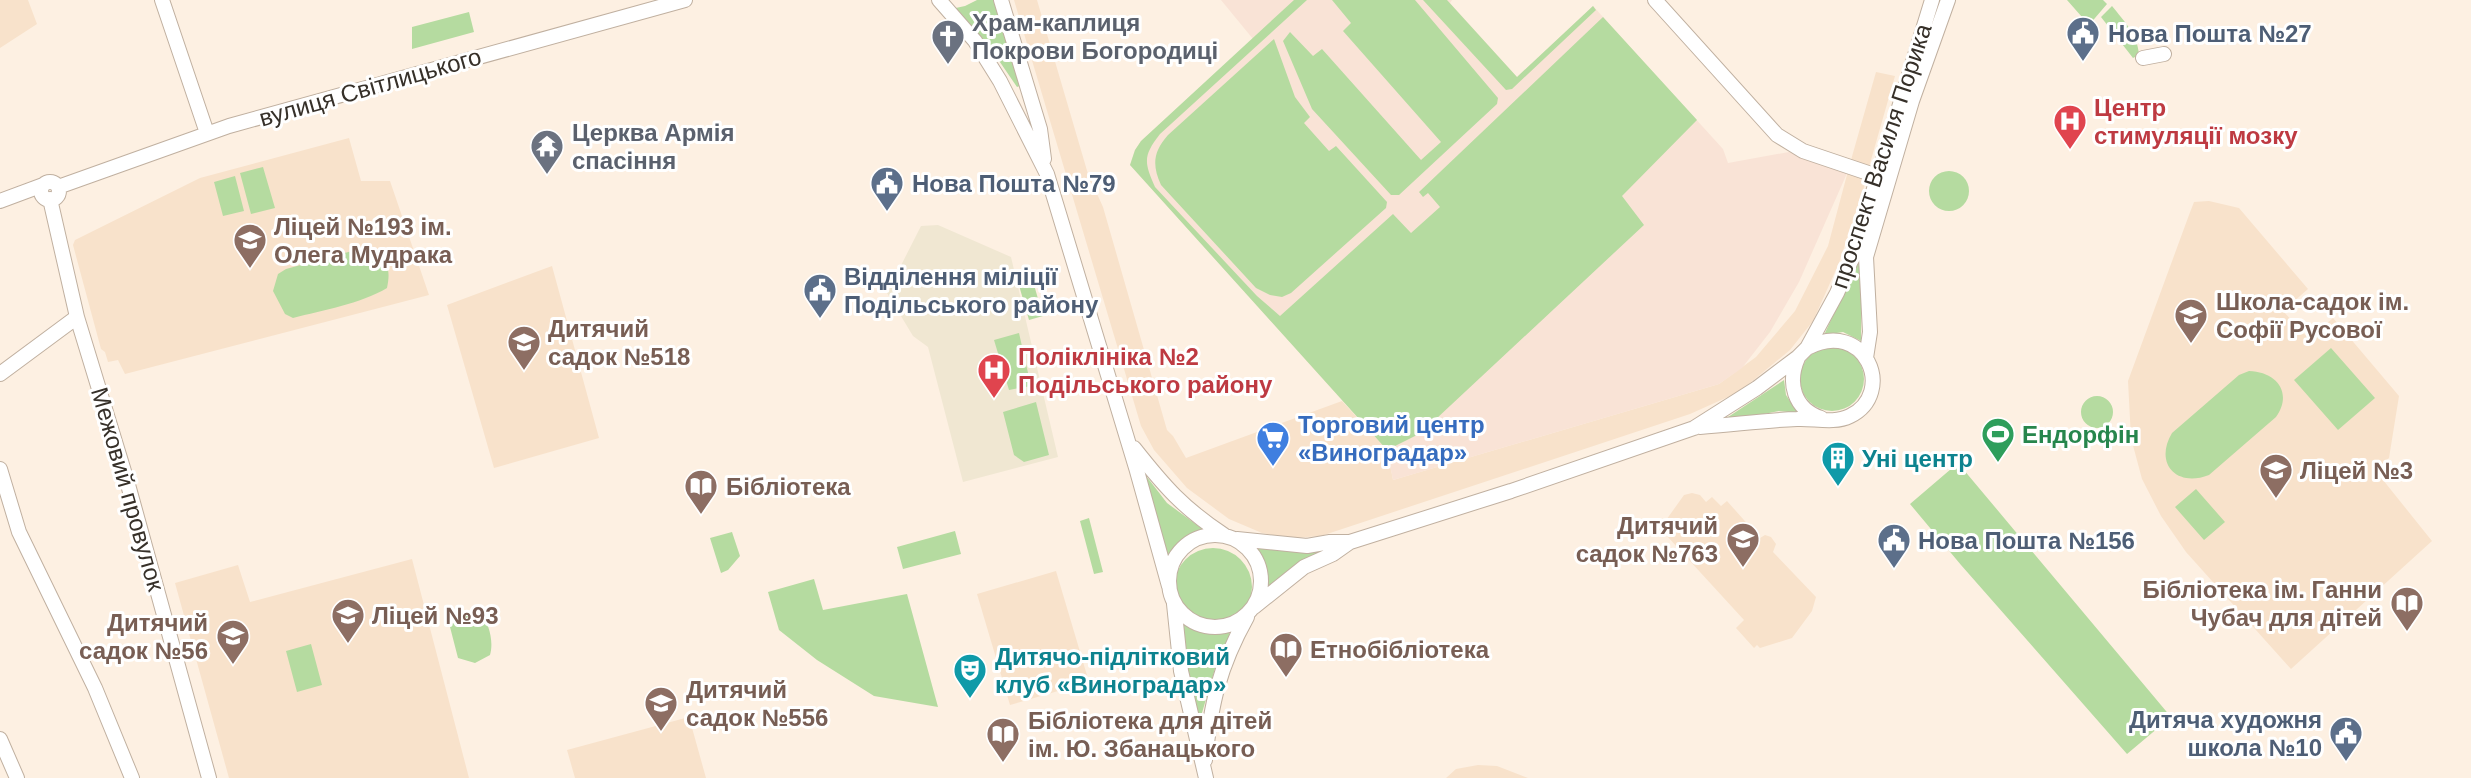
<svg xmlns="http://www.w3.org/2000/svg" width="2471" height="778" font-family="Arial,sans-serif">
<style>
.built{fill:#f8e2cb}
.industrial{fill:#f9e3d6}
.medical{fill:#f0e7d2}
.green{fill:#b5dba0}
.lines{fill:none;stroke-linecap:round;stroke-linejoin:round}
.minor-casing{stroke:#c0b0a0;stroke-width:16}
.minor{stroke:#fff;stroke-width:14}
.labels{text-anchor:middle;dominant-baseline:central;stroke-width:6;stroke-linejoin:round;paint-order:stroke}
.worship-label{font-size:24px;font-weight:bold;fill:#5b616d;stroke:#fff;text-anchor:start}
.service-label{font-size:24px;font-weight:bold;fill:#4e5e75;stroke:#fff;text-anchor:start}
.street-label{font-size:24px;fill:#363029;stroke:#fff}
.health-label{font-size:24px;font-weight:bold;fill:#be3a42;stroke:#fff;text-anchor:start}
.education-label{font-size:24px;font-weight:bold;fill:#785e54;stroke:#fff;text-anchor:start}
.shop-label{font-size:24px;font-weight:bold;fill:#366cbe;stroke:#fff;text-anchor:start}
.leisure-label{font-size:24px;font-weight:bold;fill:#27864d;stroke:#fff;text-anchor:start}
.culture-label{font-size:24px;font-weight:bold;fill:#0d838f;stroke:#fff;text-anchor:start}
</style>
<rect width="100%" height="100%" fill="#fdf0e2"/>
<path class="built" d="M0 0H28L37 24 0 48Z
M1014 0H1037L1088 174 1103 207 1167 430 1173 436 1186 458 1342 401 1387 450 1393 480 1719 384 1756 357 1795 311 1828 246 1848 171 1862 179 1865 184 1839 263 1813 321 1790 350 1739 392 1690 414 1321 536 1291 538 1262 533 1229 519 1187 488 1154 450 1141 426Z
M1876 72 1895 76 1869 167 1851 160Z
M349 138 361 181H390L429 295 125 374 118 360 108 362 105 352 101 349 73 245 75 240 200 178Z
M2209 201 2239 208 2308 289 2283 311 2309 339 2333 318 2399 396 2389 458 2375 470 2432 541 2291 669 2186 552 2161 516 2142 479 2131 438 2128 381 2189 215 2194 202Z
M552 266 599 438 494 468 447 305Z
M1692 493 1700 495 1706 502 1712 497 1721 506 1727 501 1760 538 1765 535 1771 537 1776 544 1773 552 1816 597 1812 611 1792 638 1760 648 1757 645 1754 648 1736 628 1744 620 1667 536 1664 523 1684 495Z
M412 559 469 778H229L175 583 238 565 250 602Z
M1056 571 1089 682 1010 705 977 594Z
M689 717 706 778H575L567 750Z
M1478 765 1497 766 1528 778H1446L1456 769Z"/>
<path class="industrial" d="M1221 0H1452L1450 3 1517 77 1593 6 1723 149 1728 163 1789 152 1848 171 1799 282 1770 332 1742 368 1719 384 1393 480 1387 450 1130 165 1135 150 1141 141 1253 39Z"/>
<path class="medical" d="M938 225 1011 257 1058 457 963 482 928 347 913 336 887 293 921 226Z"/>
<path class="green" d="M977 0H995L1022 85 1017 87 989 46 951 9 965 6Z
M1294 0H1307L1160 134C1143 156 1144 162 1155 187L1257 296 1280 316 1393 214 1411 233 1440 207 1428 193 1423 197 1419 192 1603 17 1697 120 1622 196 1644 225 1421 433 1387 450 1130 165 1135 150 1141 141Z
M1332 0H1415L1498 98 1497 104 1399 195H1391L1312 109 1283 41 1290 32 1313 56 1322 49 1421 160 1441 142 1343 31 1351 23Z
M1423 0H1447L1517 77 1593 6 1596 10 1512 89 1506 90Z
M2067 0H2103L2107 4 2089 25Z
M2112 6C2124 21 2138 35 2139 55L2133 58 2101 17Z
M469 12 474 32 412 49V27Z
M1274 39 1295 97 1310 117 1304 123 1329 151 1336 146 1387 202 1386 208 1291 293 1282 297 1270 295 1256 288 1161 185C1152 165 1153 152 1168 135Z
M263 167 275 208 251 214 240 173Z
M1929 191a20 20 0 1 1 40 0a20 20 0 1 1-40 0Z
M235 176 244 211 223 216 214 182Z
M363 248 381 253C389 266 390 274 387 288 360 304 323 310 293 318L285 314 273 291 278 274 286 269Z
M1862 253 1861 341 1843 332 1824 335Z
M1030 271 1043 316 1029 320 1016 275Z
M1019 333 1031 386 1009 390 994 340Z
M1800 379a32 32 0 1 1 64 0a32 32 0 1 1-64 0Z
M2331 348 2375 398 2338 430 2294 380Z
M2249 371C2277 372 2293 393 2276 417L2209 475C2176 488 2154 463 2172 433L2239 375Z
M1784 380 1786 395 1798 413 1779 411 1719 423Z
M2081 412a16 16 0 1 1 32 0a16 16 0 1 1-32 0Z
M1036 402 1049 455 1024 462 1014 455 1003 412Z
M1958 463 2171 717 2127 754 1961 565 1910 504Z
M1140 468 1167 503 1201 528V532L1180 543 1169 559Z
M2196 489 2225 522 2204 540 2175 507Z
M1089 518 1103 572 1094 574 1080 521Z
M955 531 961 554 903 569 897 547Z
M732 532 740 556 728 570 721 573 710 538Z
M1256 548 1291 551 1319 549 1321 554 1264 593C1269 574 1265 564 1256 548Z
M1174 587a39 39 0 1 1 78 0a39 39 0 1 1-78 0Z
M814 579 823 610 907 594 938 707 874 696 817 660 779 630 768 592Z
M469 611 480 612C489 623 494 641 490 655L475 663 458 658 450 627 459 614Z
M1179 619C1194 631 1209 636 1228 631L1230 635 1217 662 1199 723H1195Z
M311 644 322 685 297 692 286 651Z"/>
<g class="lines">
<defs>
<path id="minor" d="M162 0 207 133
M939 0 975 41 1000 81 1047 174 1137 471 1169 586
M1001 0 1040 129 1044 159
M1655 0 1777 135 1803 151 1877 176
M2143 58 2164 54
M41 191a9 9 0 1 1 18 0a9 9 0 1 1-18 0Z
M58 187 229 126 685 0
M50 199 77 317 127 481 209 778
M0 201 43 185
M1798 358C1787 383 1794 409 1821 418
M1866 358 1870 332 1866 257 1912 101 1948 0
M0 374 77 317
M1700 427C1732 425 1764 420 1797 419 1814 418 1834 424 1850 416 1897 393 1865 317 1807 348
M1134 448C1164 486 1183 508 1224 535
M0 469 19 532 95 688 132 778
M1169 581a46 46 0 1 1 92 0a46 46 0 1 1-92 0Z
M1237 539 1307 546 1330 542H1349
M1174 604 1181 671 1206 778
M1254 607 1304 567 1333 554 1350 542 1511 491 1694 428 1757 388 1798 357 1807 348 1837 293 1854 254 1932 0
M0 739 17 778
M1205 760C1211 704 1219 667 1247 617"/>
</defs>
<use href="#minor" class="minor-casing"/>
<use href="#minor" class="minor"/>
</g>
<defs>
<symbol id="civic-pin" viewBox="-11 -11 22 30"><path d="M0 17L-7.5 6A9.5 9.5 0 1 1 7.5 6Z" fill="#5c6f8a" stroke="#fff"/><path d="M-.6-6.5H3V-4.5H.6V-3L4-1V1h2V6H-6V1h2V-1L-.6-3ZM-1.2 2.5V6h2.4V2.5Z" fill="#fff"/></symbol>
<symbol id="church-pin" viewBox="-11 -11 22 30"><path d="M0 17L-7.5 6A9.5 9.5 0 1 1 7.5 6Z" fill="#6b7280" stroke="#fff"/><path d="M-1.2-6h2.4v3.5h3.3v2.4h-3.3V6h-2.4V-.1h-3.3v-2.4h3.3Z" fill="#fff"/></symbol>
<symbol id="hospital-pin" viewBox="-11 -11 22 30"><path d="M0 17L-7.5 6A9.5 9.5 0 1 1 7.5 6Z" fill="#e0444e" stroke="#fff"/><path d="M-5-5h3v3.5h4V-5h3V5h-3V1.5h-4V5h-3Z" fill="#fff"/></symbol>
<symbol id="temple-pin" viewBox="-11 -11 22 30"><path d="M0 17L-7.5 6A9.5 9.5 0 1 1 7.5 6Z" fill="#6b7280" stroke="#fff"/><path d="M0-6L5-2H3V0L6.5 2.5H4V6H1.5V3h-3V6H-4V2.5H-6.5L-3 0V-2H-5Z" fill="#fff"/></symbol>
<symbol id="school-pin" viewBox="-11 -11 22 30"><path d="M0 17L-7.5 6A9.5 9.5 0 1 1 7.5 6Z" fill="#8d6e63" stroke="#fff"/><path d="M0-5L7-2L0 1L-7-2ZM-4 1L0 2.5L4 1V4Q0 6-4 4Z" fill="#fff"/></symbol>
<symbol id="stadium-pin" viewBox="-11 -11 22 30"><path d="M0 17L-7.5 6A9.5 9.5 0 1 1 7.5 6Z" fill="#2e9e5b" stroke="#fff"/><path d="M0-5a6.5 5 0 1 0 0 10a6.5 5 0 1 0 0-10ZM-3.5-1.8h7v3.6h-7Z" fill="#fff"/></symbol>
<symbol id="supermarket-pin" viewBox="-11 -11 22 30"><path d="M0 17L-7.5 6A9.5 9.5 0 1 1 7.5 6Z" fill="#3f7fe0" stroke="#fff"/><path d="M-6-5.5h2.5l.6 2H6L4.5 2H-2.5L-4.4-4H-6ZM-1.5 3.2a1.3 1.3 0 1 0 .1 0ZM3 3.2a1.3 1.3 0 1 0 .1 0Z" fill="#fff"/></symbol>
<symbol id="building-pin" viewBox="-11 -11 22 30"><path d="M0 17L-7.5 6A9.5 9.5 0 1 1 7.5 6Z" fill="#0f9aa8" stroke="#fff"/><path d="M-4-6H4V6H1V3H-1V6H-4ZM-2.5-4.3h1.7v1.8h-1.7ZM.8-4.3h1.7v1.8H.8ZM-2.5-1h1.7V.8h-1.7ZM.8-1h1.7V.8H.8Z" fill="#fff"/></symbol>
<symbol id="library-pin" viewBox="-11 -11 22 30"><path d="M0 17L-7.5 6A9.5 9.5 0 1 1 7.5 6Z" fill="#8d6e63" stroke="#fff"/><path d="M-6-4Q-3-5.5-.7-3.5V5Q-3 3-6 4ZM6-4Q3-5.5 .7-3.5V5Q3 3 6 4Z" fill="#fff"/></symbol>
<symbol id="theatre-pin" viewBox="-11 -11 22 30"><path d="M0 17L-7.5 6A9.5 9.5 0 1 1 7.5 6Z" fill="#0f9aa8" stroke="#fff"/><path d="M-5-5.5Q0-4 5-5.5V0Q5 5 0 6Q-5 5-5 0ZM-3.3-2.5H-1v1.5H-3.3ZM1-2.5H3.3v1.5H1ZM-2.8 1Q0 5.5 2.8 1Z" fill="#fff"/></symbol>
</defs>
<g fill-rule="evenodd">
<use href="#civic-pin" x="2064" y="14" width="38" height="52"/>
<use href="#church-pin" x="929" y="17" width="38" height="52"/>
<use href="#hospital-pin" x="2051" y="102" width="38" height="52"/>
<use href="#temple-pin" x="528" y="127" width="38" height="52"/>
<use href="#civic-pin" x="868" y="164" width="38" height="52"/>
<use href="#school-pin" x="231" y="221" width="38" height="52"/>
<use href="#civic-pin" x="801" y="271" width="38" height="52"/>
<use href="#school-pin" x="2172" y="296" width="38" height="52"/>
<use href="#school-pin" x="505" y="323" width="38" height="52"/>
<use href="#hospital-pin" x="975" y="351" width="38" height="52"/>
<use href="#stadium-pin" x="1979" y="415" width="38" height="52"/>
<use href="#supermarket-pin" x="1254" y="419" width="38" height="52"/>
<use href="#building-pin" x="1819" y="439" width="38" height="52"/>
<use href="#school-pin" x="2257" y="451" width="38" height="52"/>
<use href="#library-pin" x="682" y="467" width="38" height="52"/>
<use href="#school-pin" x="1724" y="520" width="38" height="52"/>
<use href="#civic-pin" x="1875" y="521" width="38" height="52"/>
<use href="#library-pin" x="2388" y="584" width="38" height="52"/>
<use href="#school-pin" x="329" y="596" width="38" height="52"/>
<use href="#school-pin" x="214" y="617" width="38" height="52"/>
<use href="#library-pin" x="1267" y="630" width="38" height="52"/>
<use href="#theatre-pin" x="951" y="651" width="38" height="52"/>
<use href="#school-pin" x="642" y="684" width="38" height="52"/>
<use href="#civic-pin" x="2327" y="714" width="38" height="52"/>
<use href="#library-pin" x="984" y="715" width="38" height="52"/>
</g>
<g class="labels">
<g class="worship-label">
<text x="972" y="22">Храм-каплиця<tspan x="972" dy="28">Покрови Богородиці</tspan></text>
<text x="572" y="132">Церква Армія<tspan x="572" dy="28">спасіння</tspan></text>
</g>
<g class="service-label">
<text x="2108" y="33">Нова Пошта №27</text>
<text x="912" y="183">Нова Пошта №79</text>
<text x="844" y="276">Відділення міліції<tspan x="844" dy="28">Подільського району</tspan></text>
<text x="1918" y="540">Нова Пошта №156</text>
<text x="2322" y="719" text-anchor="end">Дитяча художня<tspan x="2322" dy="28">школа №10</tspan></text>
</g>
<g class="street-label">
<text transform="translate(370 87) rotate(-16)">вулиця Світлицького</text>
<text transform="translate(1881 156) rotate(-72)">проспект Василя Порика</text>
<text transform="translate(128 489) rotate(74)">Межовий провулок</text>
</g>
<g class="health-label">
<text x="2094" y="107">Центр<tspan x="2094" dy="28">стимуляції мозку</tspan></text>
<text x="1018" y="356">Поліклініка №2<tspan x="1018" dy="28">Подільського району</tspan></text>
</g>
<g class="education-label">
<text x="274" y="226">Ліцей №193 ім.<tspan x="274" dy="28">Олега Мудрака</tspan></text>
<text x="2216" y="301">Школа-садок ім.<tspan x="2216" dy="28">Софії Русової</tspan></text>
<text x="548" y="328">Дитячий<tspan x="548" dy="28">садок №518</tspan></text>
<text x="2300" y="470">Ліцей №3</text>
<text x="726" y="486">Бібліотека</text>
<text x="1718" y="525" text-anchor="end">Дитячий<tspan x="1718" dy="28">садок №763</tspan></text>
<text x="2382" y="589" text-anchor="end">Бібліотека ім. Ганни<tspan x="2382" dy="28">Чубач для дітей</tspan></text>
<text x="372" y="615">Ліцей №93</text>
<text x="208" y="622" text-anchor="end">Дитячий<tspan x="208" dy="28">садок №56</tspan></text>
<text x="1310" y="649">Етнобібліотека</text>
<text x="686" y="689">Дитячий<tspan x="686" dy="28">садок №556</tspan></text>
<text x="1028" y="720">Бібліотека для дітей<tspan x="1028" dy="28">ім. Ю. Збанацького</tspan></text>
</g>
<g class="shop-label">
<text x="1298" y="424">Торговий центр<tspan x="1298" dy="28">«Виноградар»</tspan></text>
</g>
<g class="leisure-label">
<text x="2022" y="434">Ендорфін</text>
</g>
<g class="culture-label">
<text x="1862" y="458">Уні центр</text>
<text x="995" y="656">Дитячо-підлітковий<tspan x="995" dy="28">клуб «Виноградар»</tspan></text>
</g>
</g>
</svg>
